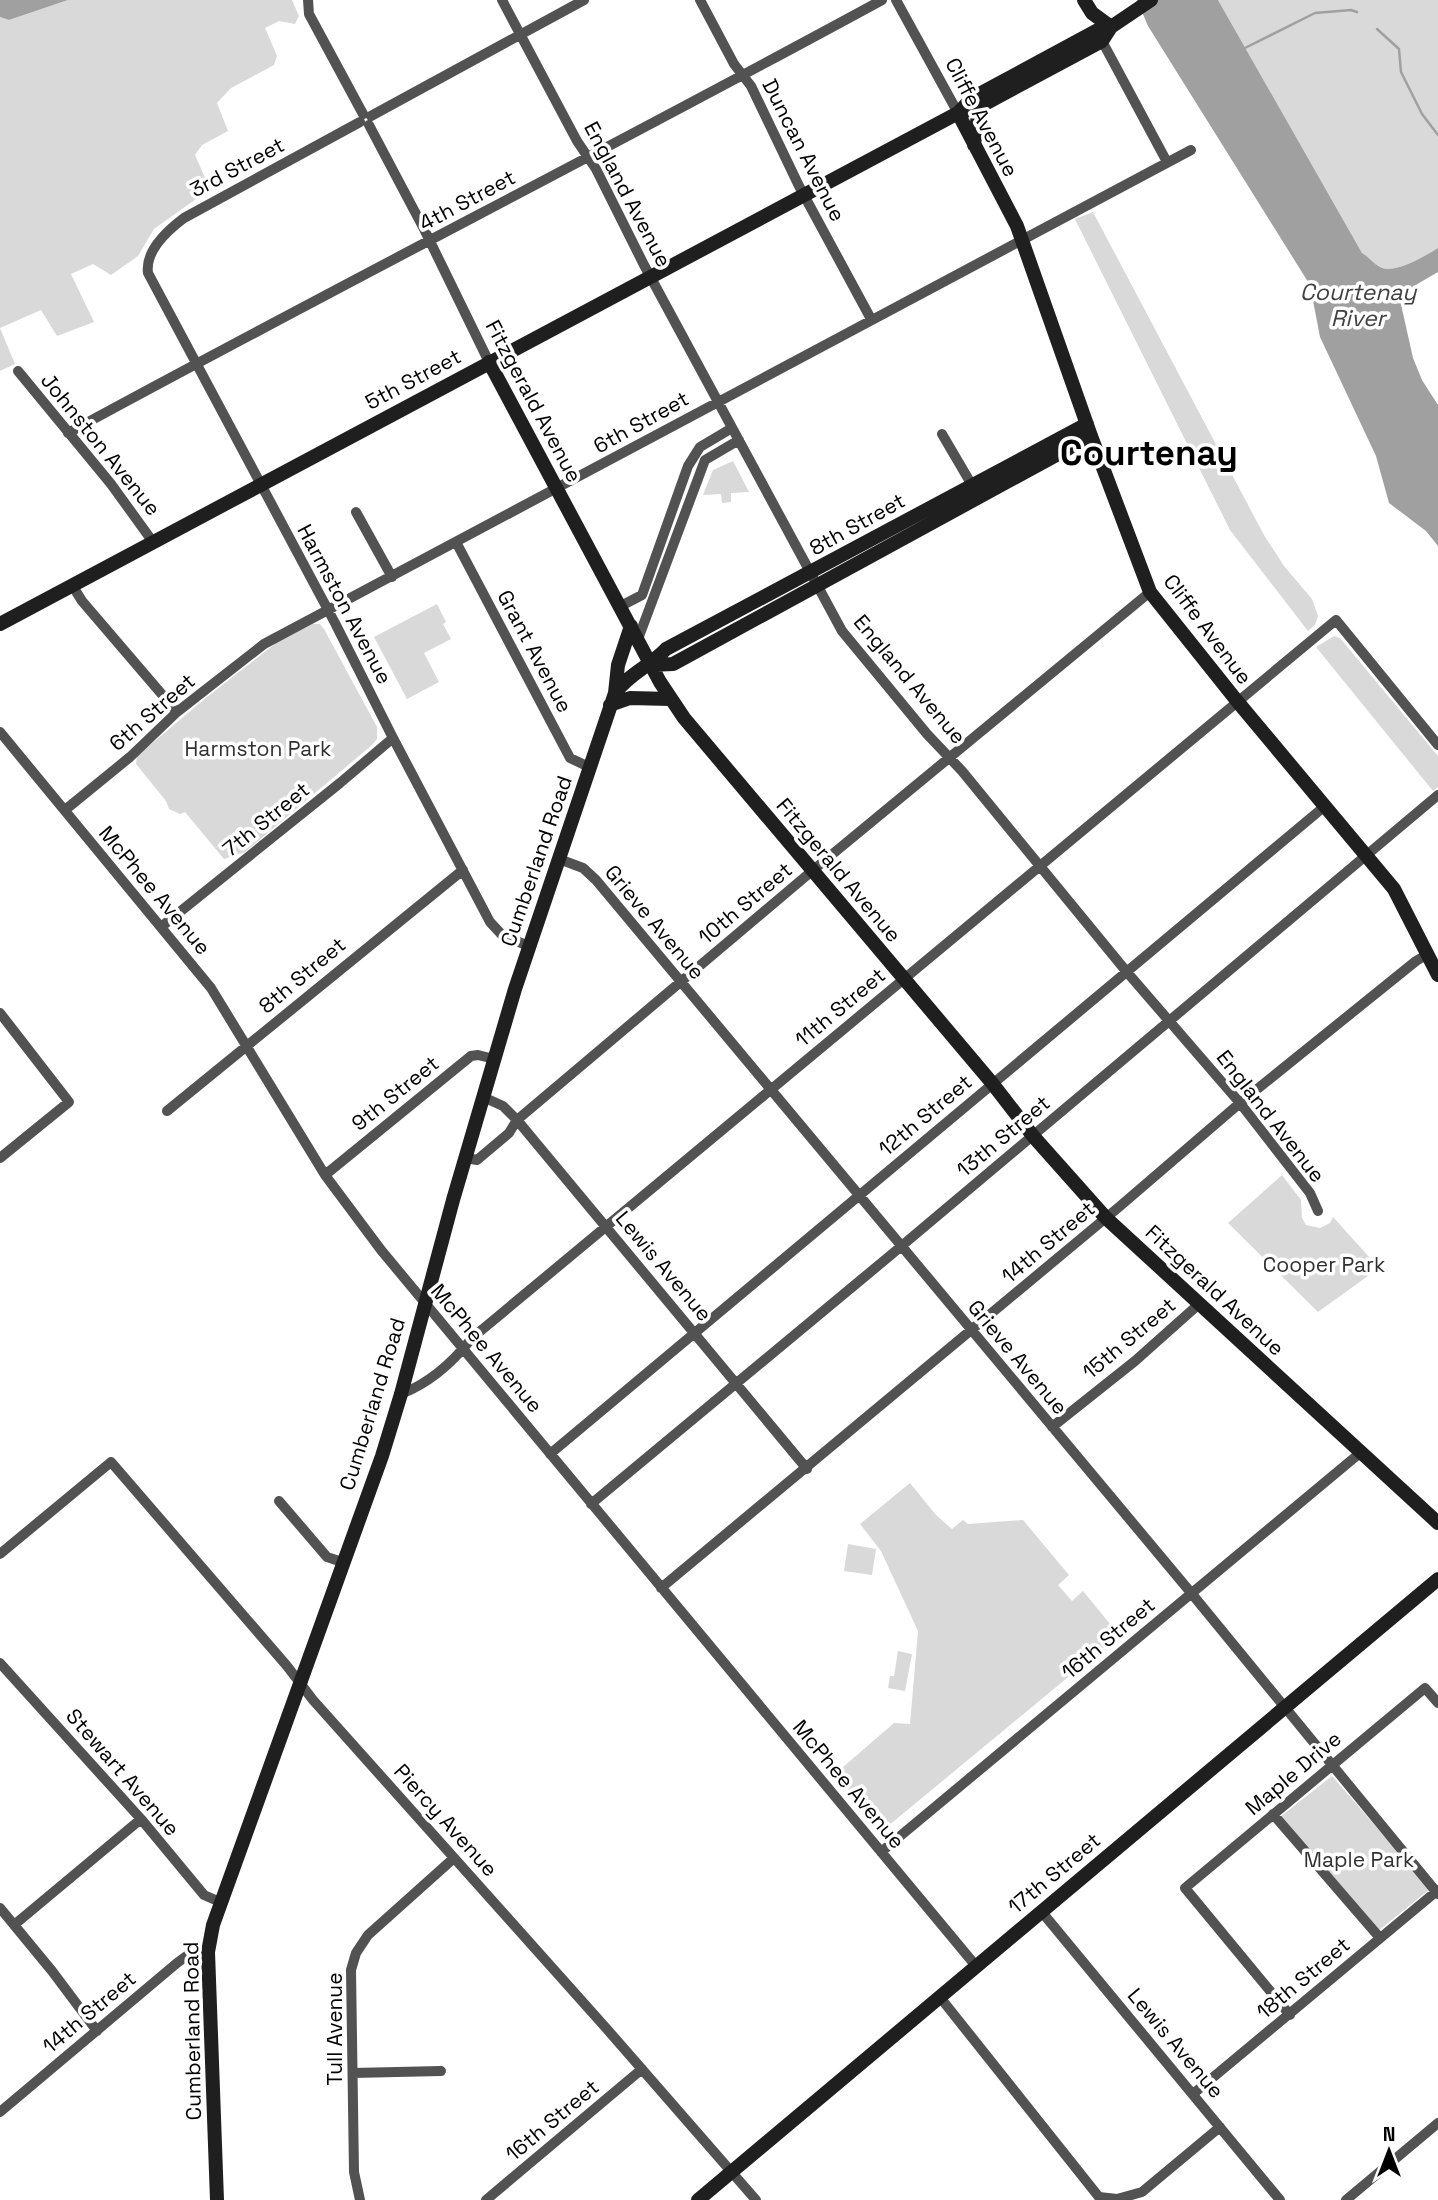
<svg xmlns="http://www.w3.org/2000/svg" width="1438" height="2200" font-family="'Space Grotesk',sans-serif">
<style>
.green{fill:#d9d9d9}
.water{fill:#a0a0a0}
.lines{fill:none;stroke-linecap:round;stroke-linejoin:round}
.stream{stroke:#a0a0a0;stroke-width:2.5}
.street{stroke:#525252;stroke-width:10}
.secondary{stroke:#1f1f1f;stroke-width:14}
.labels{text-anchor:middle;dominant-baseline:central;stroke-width:7;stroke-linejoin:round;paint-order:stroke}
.street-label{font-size:21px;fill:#000;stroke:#fff}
.park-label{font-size:21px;fill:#303030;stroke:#fff}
.water-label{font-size:23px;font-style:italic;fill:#414141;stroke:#fff}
.town-label{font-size:35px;font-weight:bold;fill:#000;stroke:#fff}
</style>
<rect width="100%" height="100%" fill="#fff"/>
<path class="green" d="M68 0H292L299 16 295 24 279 21 265 28 277 56 274 65 231 88 217 103 228 131 202 145 195 155 210 189 154 229 138 256 111 275 93 264 71 274 94 322 57 336 41 310 0 328 15 364 0 371V17L9 20Z
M1218 0H1438V248C1425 256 1394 275 1380 267 1374 264 1369 257 1362 253Z
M1093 212 1264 535 1284 566 1312 599 1318 616 1315 625 1308 631 1230 530 1075 219Z
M733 461 749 492 731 493V502L722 503 721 494 703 495 713 470Z
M437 604 446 622 443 624 451 639 424 653 439 682 407 699 374 637Z
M313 624H320L324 629 377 727V739L372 745 245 852 224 859 185 812 180 814 169 809 166 801 136 764 137 756 207 697 276 643Z
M1334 636 1340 638 1438 756V787L1433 791 1316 647Z
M1282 1175 1301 1200 1302 1218 1306 1225 1320 1228 1330 1223 1333 1217 1379 1268 1318 1312 1228 1223Z
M910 1483 936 1515 952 1529 963 1520 968 1524 1023 1520 1069 1575 1058 1585 1072 1601 1083 1591 1119 1635 882 1831 835 1774 894 1723 910 1724 918 1631 881 1551 860 1524Z
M848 1544 876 1549 872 1575 844 1571Z
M898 1651 912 1654 905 1691 888 1688 890 1676H894Z
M1332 1776 1430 1889 1378 1931 1280 1817Z"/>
<path class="water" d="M0 0H68L9 20 0 17Z
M1137 0H1218L1362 253C1369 257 1374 264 1380 267 1394 275 1425 256 1438 248V272L1414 286 1404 297 1402 309 1413 358 1422 380 1438 405V546L1426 531 1389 503 1376 456 1320 337 1310 285 1148 26Z"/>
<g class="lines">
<path class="stream" d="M1377 29 1399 49 1401 72 1422 114 1438 135
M1243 49 1315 13 1351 10 1357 12"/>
<path class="street" d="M308 0 309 14 363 114
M502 0 577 141 596 169 644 265 842 631 927 734 962 771 1126 971 1240 1103 1310 1193 1318 1211
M700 0 734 64 751 86 799 186 871 319
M896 0 958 113
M1102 41 1167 162
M371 116 584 0
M360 122 184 218C168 230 145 251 148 273L335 623 393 738 490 922 503 936 529 946
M369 125 424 229 489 362
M18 371 111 484 153 542
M68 433C338 286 612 147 882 0
M942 434 976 492
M356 512 392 577
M456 542 570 758 589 767
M72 585 82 601 177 712
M619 607 642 595 688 466 700 447 732 428
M638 639 705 460 739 440
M0 732 211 988 325 1175 381 1250 976 1966
M65 810 130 757 177 712 264 644 1191 150
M559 859 583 868 596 880 1192 1594 1438 1894
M161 927 340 783 393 738
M0 1013 69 1102 0 1158
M483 1097 503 1106 517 1120 807 1469
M167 1111 463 870
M466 1158 477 1160 509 1133 517 1120 812 871 1150 592
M325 1175 471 1056 478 1055 494 1059
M401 1394C430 1383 453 1362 472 1338L1336 620 1438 745
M1052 1427 1135 1361 1199 1304
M550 1454 1325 806
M279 1501 327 1557 342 1562
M591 1504 892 1254 1438 795
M0 1554 111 1462 287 1666 313 1700 606 2028 756 2200
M661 1588 1119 1207 1240 1103 1416 961 1428 954
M0 1663 141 1819 204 1895 220 1902
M1273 1814 1380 1938
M881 1852 1360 1453
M0 1908 52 1971 97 2031
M1041 1911 1280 2200
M14 1925 141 1819
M939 1996 1099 2197 1117 2199 1142 2192 1220 2127
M1290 2015 1185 1888 1425 1688 1438 1703
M353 2073 441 2071
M1193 2094 1438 1890
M0 2112 177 1963 188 1955 208 1952
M360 2200 354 2172 351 1970 356 1953 368 1935 454 1858
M486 2200 642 2069
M1346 2200 1438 2123"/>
<path class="secondary" d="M1084 0 1092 13 1111 27
M959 112 972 98 1098 30 1111 27 1151 0
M958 113 1017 226 1091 436 1150 592 1237 701 1394 889 1438 975
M974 145 979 107
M489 362 660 682 684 718 992 1083 1033 1136 1106 1218 1438 1523
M0 624 958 113 979 107 1102 41 1111 27
M651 665 673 664 1091 436
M616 692C629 674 650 666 666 649L1087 424
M610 705 630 698 670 699
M217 2200 208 1952 213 1925 382 1456 401 1394 453 1200 515 989 615 693 618 665 631 626
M698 2200 1438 1579"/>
</g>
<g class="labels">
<g class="street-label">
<text transform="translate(982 117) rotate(62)">Cliffe Avenue</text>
<text transform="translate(804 150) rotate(63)">Duncan Avenue</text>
<text transform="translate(237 167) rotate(-28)">3rd Street</text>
<text transform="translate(628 194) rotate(62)">England Avenue</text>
<text transform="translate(467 200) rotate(-28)">4th Street</text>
<text transform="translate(413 379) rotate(-28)">5th Street</text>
<text transform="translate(534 401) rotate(62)">Fitzgerald Avenue</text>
<text transform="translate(641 422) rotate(-29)">6th Street</text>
<text transform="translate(101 444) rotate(51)">Johnston Avenue</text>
<text transform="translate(857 524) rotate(-29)">8th Street</text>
<text transform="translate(345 604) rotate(62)">Harmston Avenue</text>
<text transform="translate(1208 629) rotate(53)">Cliffe Avenue</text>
<text transform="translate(535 651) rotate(62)">Grant Avenue</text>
<text transform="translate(910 679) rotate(50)">England Avenue</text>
<text transform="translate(152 712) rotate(-41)">6th Street</text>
<text transform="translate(266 819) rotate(-39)">7th Street</text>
<text transform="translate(536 861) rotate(-71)">Cumberland Road</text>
<text transform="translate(839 870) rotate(50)">Fitzgerald Avenue</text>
<text transform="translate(155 890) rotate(50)">McPhee Avenue</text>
<text transform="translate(745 903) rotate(-40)">10th Street</text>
<text transform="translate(655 922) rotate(50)">Grieve Avenue</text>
<text transform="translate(302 975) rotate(-40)">8th Street</text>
<text transform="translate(840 1007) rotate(-40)">11th Street</text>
<text transform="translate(395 1093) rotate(-39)">9th Street</text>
<text transform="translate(925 1115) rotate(-40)">12th Street</text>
<text transform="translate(1271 1116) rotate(52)">England Avenue</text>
<text transform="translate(1003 1136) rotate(-40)">13th Street</text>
<text transform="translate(1048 1242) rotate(-40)">14th Street</text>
<text transform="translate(664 1266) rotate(50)">Lewis Avenue</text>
<text transform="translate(1215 1290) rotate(43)">Fitzgerald Avenue</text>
<text transform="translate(1129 1338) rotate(-40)">15th Street</text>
<text transform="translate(487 1348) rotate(50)">McPhee Avenue</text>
<text transform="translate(1018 1357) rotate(50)">Grieve Avenue</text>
<text transform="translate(372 1404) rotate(-73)">Cumberland Road</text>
<text transform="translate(1108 1638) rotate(-40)">16th Street</text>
<text transform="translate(123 1772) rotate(49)">Stewart Avenue</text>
<text transform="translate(1293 1773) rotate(-40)">Maple Drive</text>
<text transform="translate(849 1784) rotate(50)">McPhee Avenue</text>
<text transform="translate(446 1820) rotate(48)">Piercy Avenue</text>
<text transform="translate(1054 1873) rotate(-40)">17th Street</text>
<text transform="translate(1303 1978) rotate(-40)">18th Street</text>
<text transform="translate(89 2012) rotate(-40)">14th Street</text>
<text transform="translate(334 2029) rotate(-90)">Tull Avenue</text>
<text transform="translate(192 2031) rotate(-91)">Cumberland Road</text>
<text transform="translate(1176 2043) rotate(50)">Lewis Avenue</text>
<text transform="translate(552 2120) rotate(-40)">16th Street</text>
</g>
<g class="park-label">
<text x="258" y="748">Harmston Park</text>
<text x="1324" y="1264">Cooper Park</text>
<text x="1359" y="1859">Maple Park</text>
</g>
<g class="water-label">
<text x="1358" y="292">Courtenay<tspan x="1358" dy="26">River</tspan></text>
</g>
<g class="town-label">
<text x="1149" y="453">Courtenay</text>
</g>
</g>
<g transform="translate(1389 2151)" stroke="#ffffff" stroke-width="5" paint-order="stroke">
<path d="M0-5L12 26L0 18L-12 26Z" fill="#000000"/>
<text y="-10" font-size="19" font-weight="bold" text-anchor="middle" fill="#000000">N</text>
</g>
</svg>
